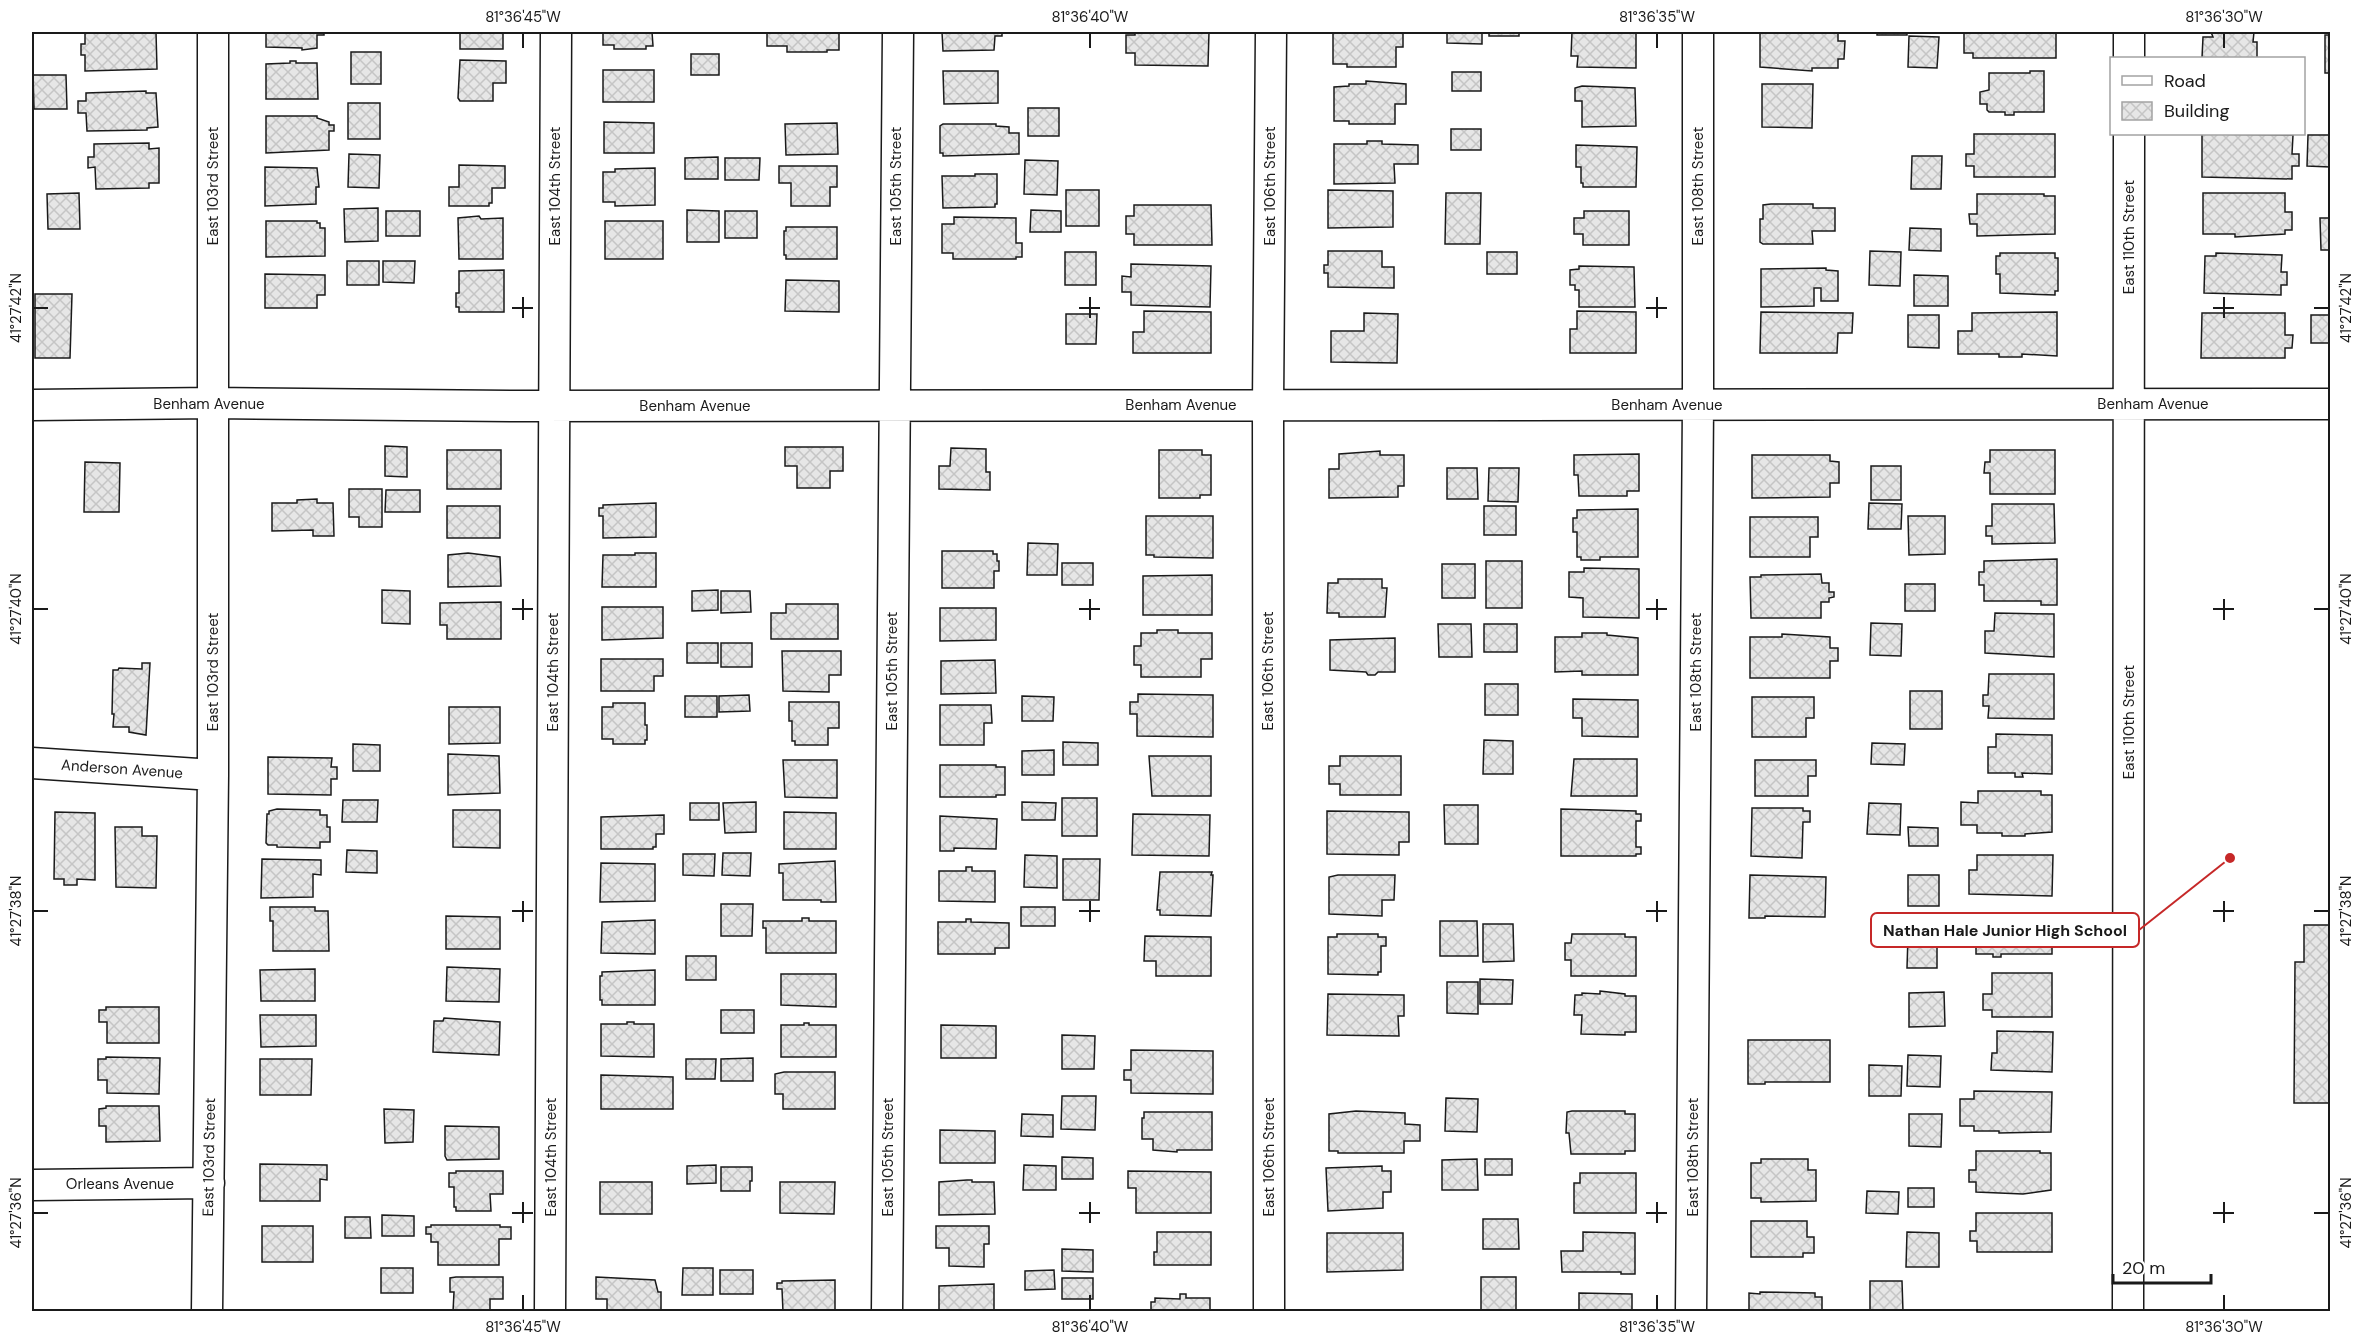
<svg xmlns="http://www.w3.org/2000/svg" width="2362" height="1343" font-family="'DM Sans',sans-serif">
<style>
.building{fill:url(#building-cross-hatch);stroke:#1a1a1a;stroke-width:1.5}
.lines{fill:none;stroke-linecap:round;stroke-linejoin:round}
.street-casing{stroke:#1a1a1a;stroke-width:33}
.street{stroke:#fff;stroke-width:30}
.ticks{fill:none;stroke:#1a1a1a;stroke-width:2}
.labels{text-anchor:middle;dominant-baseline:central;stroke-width:4.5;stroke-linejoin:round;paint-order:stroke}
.street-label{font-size:15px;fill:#1a1a1a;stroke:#fff}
.leader{fill:none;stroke:#c62828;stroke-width:2}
.callout-dot{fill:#c62828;stroke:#fff;stroke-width:2}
.callout{fill:#fff;stroke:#c62828;stroke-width:2}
.callout-label{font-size:16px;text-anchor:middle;font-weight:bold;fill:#1a1a1a}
.neatline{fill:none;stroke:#1a1a1a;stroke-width:2}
.ticks-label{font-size:15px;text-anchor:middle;fill:#1a1a1a}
</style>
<defs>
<pattern id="building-cross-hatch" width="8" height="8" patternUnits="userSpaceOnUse" patternTransform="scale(1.5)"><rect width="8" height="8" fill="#e6e6e6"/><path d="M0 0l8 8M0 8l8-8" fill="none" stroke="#c5c5c5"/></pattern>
</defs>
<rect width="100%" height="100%" fill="#fff"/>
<path class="building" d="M156 32 157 69 85 71V55H81V44H85V33Z
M266 32H324V35H317V48L302 50V48L266 47Z
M460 32H503V49H460Z
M603 32H652L653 46H646V49H614V45H603Z
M767 32H839V50H827V52H787V46H767Z
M942 32H1002V36H995L994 50 943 51Z
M1135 32H1209L1208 66 1135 65V53H1126V35H1135Z
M1333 32H1403V47H1396V67H1347V64H1333Z
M1447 32H1482V44L1447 43Z
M1489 32H1519V36H1489Z
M1572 32H1636V68L1577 67 1578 56H1571Z
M1760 32H1838V41H1845L1844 59H1838V68H1812V71L1760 67Z
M1877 32H1907V35H1877Z
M1964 32H2056V58H1973V53H1964Z
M2211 32H2254L2253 42H2257V58H2202L2203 37H2213Z
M2325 35H2330V73H2325Z
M1909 36 1939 37 1937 68 1908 67Z
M351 52H381V84H351Z
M691 54H719V75H691Z
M460 60 506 61V83H493V101H460L458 98Z
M290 61H296V63H317L318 99H266V64L290 63Z
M603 70H654V102H603Z
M943 71H998V103L944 104Z
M2030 71H2044V112H2014V115H2005V112H1989L1987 110V104H1980V92L1989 90V73H2030Z
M1452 72H1481V91H1452Z
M33 75H66L67 109H34Z
M1366 81 1406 84V104H1395V124H1349V121H1334V87L1349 86V84H1366Z
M1762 84H1813L1812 128 1762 127Z
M1582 86 1635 88 1636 126 1582 127V101H1575V88Z
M146 91V93H156L158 127 147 128V130L87 131 86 113H78V101H86V93Z
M348 103H380V139H348Z
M1028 108H1059V136H1028Z
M266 116H317V118L329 122V125H334V131H329V150L266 153Z
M604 122 654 123V153H604Z
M837 123 838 154 786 155 785 124Z
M943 124H996V126L1009 127V133H1019V154L943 156V153H940V126Z
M1451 129H1481V150H1451Z
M1974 134H2055V177H1974V166H1966V154H1974Z
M2202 134 2293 135 2292 154H2299V166H2292V179L2202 177Z
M2308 135H2330V167L2307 166Z
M1367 141H1382V144L1418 145V164H1394L1395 183 1334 184V144H1367Z
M149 143V149L159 148V183H149V188L96 189 95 167 88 168V157H94V144Z
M1576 145 1637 147 1636 187H1583V183H1581V167H1576Z
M349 154 380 155 379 188 348 187Z
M1912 156H1942L1941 189H1911Z
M718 157V179H685V158Z
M725 158H760L759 180H725Z
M1025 160 1058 161 1057 195 1024 194Z
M459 165 505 166V188H492V203H489V206H449V187H459Z
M779 166H837V187H830V206H791V183H779Z
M265 167 317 168 319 187H316V204L265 206Z
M655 168V205L615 206V202H603V172H615V169Z
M975 174H997V204H995V207L943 208 942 176H975Z
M1066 190H1099V226H1066Z
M1328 190 1393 191V227L1328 228Z
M79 193 80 229H48L47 194Z
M1446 193H1481L1480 244H1445Z
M2203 193H2285V212H2292V230H2285V234L2235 237V234H2203Z
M1977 194H2044V196H2055V234L1977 236V224H1970L1969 214H1977Z
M1771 204H1813V208H1835V231H1812L1813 244H1763L1760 242V219H1763V205Z
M1134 205H1211L1212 245H1134V234H1126V216H1134Z
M378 208V241L345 242 344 209Z
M687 210 719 211V242H687Z
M1031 210 1061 211V232H1030Z
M386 211H420V236H386Z
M725 211H757V238H725Z
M1584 211H1629V245H1583V234H1574V218H1584Z
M479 216 481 219 503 218V259H459L458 218Z
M954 217 1016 218V243H1022V257H1016V259H953V253H942V224H954Z
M2320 218H2330V250H2321Z
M266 221H317V223H320V228H325V256L266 257Z
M605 221H663V259H605Z
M786 227H837V259H786V255H784V231H786Z
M1910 228 1941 229V251L1909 250Z
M1328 251H1382V267H1394V288L1328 287V273H1324V265H1328Z
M1870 251 1901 252 1900 286 1869 285Z
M1065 252H1096V285H1065Z
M1487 252H1517V274H1487Z
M2000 253H2055V258H2058V291H2055V295L2000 293V274H1996V256H2000Z
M2216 253 2282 255 2281 272H2287V285H2281V295L2204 293 2205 256H2216Z
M347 261H379V285H347Z
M383 261H415L414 283 383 282Z
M1131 264 1211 266 1210 307 1131 305V292H1122V276L1131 277Z
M1579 266 1634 267 1635 307H1579V290H1575V285H1570V270L1579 269Z
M1826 268V270L1838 271V301H1821V288H1814V306L1761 307V269Z
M504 270V312H459V307H456V293H459V271Z
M265 274 325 275V295H317V308H265Z
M1914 275 1948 276V306H1914Z
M786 280 839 281V312L785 311Z
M35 294H72L70 358H35Z
M1144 311 1211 312V353H1133V332H1144Z
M1577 311 1636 312V353H1570V329H1577Z
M1761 312 1853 313 1852 333H1838L1837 353H1760Z
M2057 312V356L2022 354V357H1999V354H1958V331H1972V313Z
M1364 313 1398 314 1397 363 1331 362V331H1364Z
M2202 313H2285V335H2293L2292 348H2285V358H2201Z
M1066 314H1097L1096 344H1066Z
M1908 315H1939V348L1908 347Z
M2311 315H2330V343H2311Z
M385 446 407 447V477L385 476Z
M785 447H843V471H830V488H797V466H785Z
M951 448 986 449V472H990V490L939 489V466H950Z
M447 450H501V489H447Z
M1159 450H1202V455H1211V495H1200V498H1159Z
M1990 450H2055V494H1990V473H1984L1985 462H1990Z
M1380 451V455H1404V486H1398V497L1329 498V469H1339V454Z
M1639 454V491H1627V496H1579L1578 475H1574V455Z
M1752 455H1830V461L1839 462V483H1830V497L1752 498Z
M85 462 120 463 119 512H84Z
M1871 466H1901V500H1871Z
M1447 468H1477L1478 499H1447Z
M1489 468H1519L1518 502 1488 501Z
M349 489H382V527H359V517H349Z
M386 490H420V512H385Z
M317 499V503H333L334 536H313V530L272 531V503H297V500Z
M656 503V537L603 538V516H599V508H603V505Z
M1869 503 1902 504 1901 529H1868Z
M1992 504H2054L2055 543 1992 544V536H1986V526H1992Z
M447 506H500V538H447Z
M1484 506H1516V535H1484Z
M1638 509V557H1600V560H1581V557H1577V532H1573V518H1577V510Z
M1146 516H1213V558L1154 557V555H1146Z
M1908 516H1945V554L1909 555Z
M1750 517H1818V537H1810V557H1750Z
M1028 543 1058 544 1057 575H1027Z
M942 551H993V554H997V561H999V571H994V588H942Z
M468 553 500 557 501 586 448 587V555Z
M635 553H656V587H602L603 555H635Z
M2057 559V605H2041V601H1984V585H1979V572H1984V561Z
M1486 561H1522V608H1486Z
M1062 563H1093V585H1062Z
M1442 564H1475V598H1442Z
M1584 568 1639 569V618L1583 617V598L1569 597V572H1584Z
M1821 574 1822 583H1829V592H1834V597L1829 598V602H1821V618H1751L1750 577H1761V575Z
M1212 575V615H1143V576Z
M1338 579H1382V588H1387L1385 617H1339V613H1327L1328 583H1338Z
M1905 584H1935V611H1905Z
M382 590 410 591V624L382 623Z
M718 590V610L692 611V591Z
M721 591H750L751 612 721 613Z
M501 602V639H447V625H440V603Z
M786 604H838V639H771V613H786Z
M602 607H663V638L602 640Z
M940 608H996V640L940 641Z
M1995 613 2054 614V657L1985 653V631H1994Z
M1871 623 1902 624 1901 656 1870 655Z
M1438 624H1471L1472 657H1439Z
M1484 624H1517V652H1484Z
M1157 630H1178V633H1212V659H1201V677H1141V665H1134V646H1141V633H1157Z
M1582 633H1607V635L1638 638V675H1582V671L1555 672V637H1582Z
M1782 634 1830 637V648H1838V661H1830V678H1750V637H1782Z
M1395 638V672H1378L1375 675H1368L1366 672 1330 670V640Z
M687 643H718V663H687Z
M721 643H752V667H721Z
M782 651H841V675H829V692L783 691Z
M601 659H663V676H654V691H601Z
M995 660 996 693 941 694V661Z
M142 663H150L146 735 129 732V727H113L114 714H112L113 670H118L119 668 142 669Z
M1989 674H2054V719L1988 718 1989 706H1983V695H1988Z
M1485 684H1518V715H1485Z
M1910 691H1942V729H1910Z
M1138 694 1213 695V737L1137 736V714H1130V702H1138Z
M749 695 750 711 719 712V696Z
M685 696H717V717H685Z
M1022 696 1054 697 1053 721H1022Z
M1752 697H1814V718H1806V737H1752Z
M1573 699 1638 700V737L1582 736V718H1573Z
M789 702H839V728H828V745H795V741H792V721H789Z
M613 703H645V725H647V740H645V744H613V739H602V707H613Z
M940 705H991L992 723H984V745H940Z
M449 707H500V743L449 744Z
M1996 734 2052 735V774L2022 773 2023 777H2015V773H1988V747H1996Z
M1484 740 1513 741V774H1483Z
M1063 742 1098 743V765H1063Z
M1872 743 1905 744 1904 765 1871 764Z
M353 744 380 745V771H353Z
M1054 750V775H1022V751Z
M448 754 499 756 500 793 448 795Z
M1149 756H1211V796H1152Z
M1340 756H1401V795H1340V784H1329V766H1340Z
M268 757 332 758 331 767H337V779H331V795L268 794Z
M1574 759H1637V796H1571Z
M783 760H837V798L785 797Z
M1755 760H1816V776H1808V796H1755Z
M940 765H996V767H1005V795H996V797H940Z
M1978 791H2041V795H2052V832L2025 834V836H2002V833H1977V825H1961V802L1978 803Z
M1062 798H1097V836H1062Z
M343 800H378L377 822H342Z
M756 802V832L725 833 723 803Z
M1022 802 1056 803 1055 820H1022Z
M690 803H719V820H690Z
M1869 803 1901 804 1900 835 1867 834Z
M1444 805H1478V844H1445Z
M1752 808H1803V811H1810V822H1803L1802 858 1751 856Z
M277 809 320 810V815H327V827H330V842H320V848L277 847V845H268L266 843 267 814H269V811Z
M1561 809 1636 811V814H1641V821H1636V847H1641V854H1636V856H1561Z
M453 810H500V848L453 847Z
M1327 811 1409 812V842H1399V855L1327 854Z
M55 812 95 813V880L77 879V885H64V879H54Z
M784 812 836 813V849H784Z
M1133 814 1210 815 1209 856 1132 855Z
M664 815V834H656V847H653V849H601V817Z
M940 816 997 819 996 849 954 848V851H940Z
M115 827H142V836H157L156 888 116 887Z
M1908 827 1938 828V846H1909Z
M347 850 377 851V873L346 872Z
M723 853H751L750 876 722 875Z
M683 854H715L714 876 683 875Z
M1025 855 1057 856V888L1024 887Z
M1977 855H2053L2052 896 1969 894V870H1977Z
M262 859 321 860V875L313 874V897L261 898Z
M1063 859H1100L1099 900H1063Z
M835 861 836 902H821V900H783V873H779V864Z
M601 863 655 864V901L600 902Z
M966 867H972V871H995V902L939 901V871H966Z
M1160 872H1212L1211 875H1213L1211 916 1160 915V910H1157Z
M1338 875H1395L1394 900H1382V916L1329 914V877Z
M1750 875 1826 877 1825 917 1765 916V918H1749Z
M1908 875H1939V906H1908Z
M721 904H753L752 936H721Z
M270 907H315V911H328L329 951H273V921H270Z
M1021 907H1055V926H1021Z
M1976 915H2052V954H2001V957H1993V954H1976V944H1971V933H1976Z
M446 916 500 917V949H446Z
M802 918H809V921H836V953H766V928H763V921H802Z
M966 919H971V922L1009 923V948H995V954H938V922H966Z
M655 920V954L601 953 602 922Z
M1440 921H1477L1478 956H1440Z
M1483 924H1513L1514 961 1483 962Z
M2304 925H2330V1103H2294L2295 962H2304Z
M1337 934H1378V937H1386V946H1381V972H1378V975L1328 974V937H1337Z
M1572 934H1625V937H1636V976H1571V960H1565V943H1571Z
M1145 936 1211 937V976H1156V961H1144Z
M1908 936 1937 937V968H1907Z
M686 956H716V980H686Z
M447 967 500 969 499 1002 446 1001Z
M315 969V1001H261L260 970Z
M655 970V1005H602V1000H600V976H602V972Z
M1992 973H2052V1017H1992V1010H1983V994H1992Z
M781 974H836V1007L781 1005Z
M1480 979 1513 980 1512 1004H1480Z
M1447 982H1478V1014L1447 1013Z
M1600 991 1625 994V996H1636V1032H1625V1035L1581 1034 1582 1015H1574L1575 995H1582V993L1600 994Z
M1944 992 1945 1026 1909 1027V993Z
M1328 994 1404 995V1016H1398L1399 1036 1327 1035Z
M106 1007H159V1043H107V1022H99V1010H106Z
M721 1010H754V1033H721Z
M260 1015H316V1046L261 1047Z
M444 1018 500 1022 499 1055 433 1052 434 1021H443Z
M627 1022H634V1024H654V1057L601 1056V1024H627Z
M804 1023H809V1025H836V1057H781V1025H804Z
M941 1025 996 1026V1058H941Z
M1997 1031 2053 1032 2052 1072 1991 1070 1992 1053H1997Z
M1062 1035 1095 1036 1094 1069H1062Z
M1748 1040H1830V1082H1765V1084H1748Z
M1131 1050 1213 1051V1094L1131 1093V1080H1124V1070H1131Z
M1908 1055 1941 1056 1940 1087 1907 1086Z
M106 1057 160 1058 159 1094 107 1093V1080H98V1059H106Z
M753 1058V1081H721V1059Z
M260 1059H312L311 1095H260Z
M686 1059H716L715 1079H686Z
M1869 1065 1902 1066 1901 1096H1869Z
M784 1072H835V1109H783V1094H775V1074Z
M601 1075 673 1077V1109H601Z
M1974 1091 2052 1092 2051 1132 1999 1133V1131H1974V1126H1960V1099H1974Z
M1062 1096H1096L1095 1130 1061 1129Z
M1446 1098 1478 1099 1477 1132 1445 1131Z
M106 1106H159L160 1141 106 1142V1126H99V1109L106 1108Z
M384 1109 414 1110 413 1142 385 1143Z
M1356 1111 1405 1113V1124L1420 1125V1141H1404V1153H1338V1151H1329V1114Z
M1572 1111H1625V1114H1635V1151H1625V1154H1571L1569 1133H1566L1567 1112Z
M1144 1112H1212V1150H1177V1152L1153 1150V1139H1142V1118H1144Z
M1022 1114 1053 1115V1137L1021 1136Z
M1909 1114H1942L1941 1147 1909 1146Z
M445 1126 499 1127V1159L447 1160 445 1156Z
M940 1130 995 1131V1163H940Z
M1976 1151H2040V1153H2051V1190L2023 1194 1976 1192V1182H1969V1170H1976Z
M1062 1157 1093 1158V1179H1062Z
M1477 1159 1478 1190H1442V1160Z
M1485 1159H1512V1175H1485Z
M1761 1159H1808V1170H1816V1201L1761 1202V1198H1751V1163H1761Z
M260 1164 327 1165V1180L320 1179V1201H260Z
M716 1165V1183L687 1184V1166Z
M1024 1165 1056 1166V1190H1023Z
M1382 1166V1171H1391V1192H1383V1208L1328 1211 1326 1168Z
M721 1167H752V1181H750V1191H721Z
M456 1171H503V1194H490L491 1211H456V1207H454V1187H449V1173H456Z
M1128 1171 1211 1172V1213H1136V1188H1128Z
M1580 1173H1636V1213H1574V1183H1580Z
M967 1180H972V1182H994L995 1214 939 1215V1182Z
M600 1182H652V1214H600Z
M780 1182H835L834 1214 780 1213Z
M1908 1188H1934V1207H1908Z
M1867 1191 1899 1192 1898 1214 1866 1213Z
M1976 1213H2052V1252H1977V1241H1970V1231H1976Z
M382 1215 414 1216V1236H382Z
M345 1217H370L371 1238H345Z
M1483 1219H1518L1519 1249H1483Z
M1751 1221H1807V1237H1814V1253H1803V1257H1751Z
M431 1225H500V1227H511V1239H499V1265H438V1242H431V1234H426V1227H431Z
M262 1226H313V1262H262Z
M936 1226H989V1244H984V1267L949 1266V1248H936Z
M1157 1232H1211V1265H1154V1252H1157Z
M1583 1232 1635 1233V1274H1621V1272H1562L1561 1251H1583Z
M1907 1232 1939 1233V1267H1906Z
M1327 1233H1403V1270L1327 1272Z
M1062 1249 1093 1250V1272L1062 1271Z
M381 1268H413V1293H381Z
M683 1268H713V1295H682Z
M720 1270H753V1294H720Z
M1054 1270 1055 1289 1025 1290V1271Z
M456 1277H503V1299H490V1312H453L454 1292H450V1278Z
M596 1277 655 1280 658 1292H661V1312H607V1299H596Z
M1481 1277H1516V1310H1481Z
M1062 1278H1093V1299H1062Z
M835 1280V1312H783L782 1289H777V1283H782V1281Z
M1870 1281H1902L1903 1312H1870Z
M994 1284V1312H939V1286Z
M1760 1292 1815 1293V1297H1822V1312H1749V1293L1760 1294Z
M1579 1293 1632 1294V1312H1579Z
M1180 1294H1186V1298H1210V1312H1151V1302H1155V1298L1180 1299Z"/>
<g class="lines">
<defs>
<path id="street" d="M2129 32V58
M32 405 213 403 520 406 2330 404
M32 763 213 775
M32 1185 209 1183
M207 1312 213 775V32
M550 1312 556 32
M887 1312 898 32
M1269 1312 1268 405 1271 32
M1691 1312 1698 405V32
M2128 1312 2129 134"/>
</defs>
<use href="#street" class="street-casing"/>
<use href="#street" class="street"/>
</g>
<path class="ticks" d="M523 33V48M1090 33V48M1657 33V48M2224 33V48M523 297V318M1090 297V318M1657 297V318M2224 297V318M33 308H48M512 308H533M1079 308H1100M1646 308H1667M2213 308H2234M2314 308H2329M523 599V620M1090 599V620M1657 599V620M2224 599V620M33 609H48M512 609H533M1079 609H1100M1646 609H1667M2213 609H2234M2314 609H2329M523 901V922M1090 901V922M1657 901V922M2224 901V922M33 911H48M512 911H533M1079 911H1100M1646 911H1667M2213 911H2234M2314 911H2329M523 1202V1223M1090 1202V1223M1657 1202V1223M2224 1202V1223M33 1213H48M512 1213H533M1079 1213H1100M1646 1213H1667M2213 1213H2234M2314 1213H2329M523 1295V1310M1090 1295V1310M1657 1295V1310M2224 1295V1310"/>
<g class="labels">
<g class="street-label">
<text transform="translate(213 186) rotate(-90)">East 103rd Street</text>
<text transform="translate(555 186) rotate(-90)">East 104th Street</text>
<text transform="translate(896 186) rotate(-90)">East 105th Street</text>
<text transform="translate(1270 186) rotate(-90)">East 106th Street</text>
<text transform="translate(1698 186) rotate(-90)">East 108th Street</text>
<text transform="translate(2129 237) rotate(-90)">East 110th Street</text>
<text x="209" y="404">Benham Avenue</text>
<text x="2153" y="404">Benham Avenue</text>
<text x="1181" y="405">Benham Avenue</text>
<text x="1667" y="405">Benham Avenue</text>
<text x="695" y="406">Benham Avenue</text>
<text transform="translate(892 671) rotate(-90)">East 105th Street</text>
<text transform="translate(1268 671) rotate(-90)">East 106th Street</text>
<text transform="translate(213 672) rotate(-90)">East 103rd Street</text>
<text transform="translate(553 672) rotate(-90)">East 104th Street</text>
<text transform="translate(1696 672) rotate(-90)">East 108th Street</text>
<text transform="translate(2129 722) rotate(-90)">East 110th Street</text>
<text transform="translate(122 769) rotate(4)">Anderson Avenue</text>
<text transform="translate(209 1157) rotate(-89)">East 103rd Street</text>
<text transform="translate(551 1157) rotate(-90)">East 104th Street</text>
<text transform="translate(888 1157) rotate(-90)">East 105th Street</text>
<text transform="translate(1269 1157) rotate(-90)">East 106th Street</text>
<text transform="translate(1693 1157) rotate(-90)">East 108th Street</text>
<text x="120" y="1184">Orleans Avenue</text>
</g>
</g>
<path class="leader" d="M2230 858L2139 930"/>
<circle class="callout-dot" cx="2230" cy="858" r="6"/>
<rect class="callout" x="1871" y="913" width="268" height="34" rx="6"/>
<g class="callout-label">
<text x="2005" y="936">Nathan Hale Junior High School</text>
</g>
<rect width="2362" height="1343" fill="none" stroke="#ffffff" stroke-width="66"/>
<rect x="2110" y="57" width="195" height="78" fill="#ffffff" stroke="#a3a3a3" stroke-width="1.5"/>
<rect x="2122" y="76" width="30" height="9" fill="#ffffff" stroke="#a3a3a3" stroke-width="1.5"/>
<text x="2164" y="87" font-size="18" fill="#1a1a1a">Road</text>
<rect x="2122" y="102" width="30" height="18" fill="url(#building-cross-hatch)" stroke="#a3a3a3" stroke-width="1.5"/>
<text x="2164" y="117" font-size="18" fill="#1a1a1a">Building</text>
<path d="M2113 1274v9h98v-9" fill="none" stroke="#1a1a1a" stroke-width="3"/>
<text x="2122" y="1274" font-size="18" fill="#1a1a1a" stroke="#ffffff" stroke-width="4.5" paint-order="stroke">20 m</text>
<rect x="33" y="33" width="2296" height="1277" class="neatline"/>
<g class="ticks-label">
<text x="523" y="22">81°36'45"W</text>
<text x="1090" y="22">81°36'40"W</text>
<text x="1657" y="22">81°36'35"W</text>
<text x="2224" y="22">81°36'30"W</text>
<text transform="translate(16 308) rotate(-90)" y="5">41°27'42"N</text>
<text transform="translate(2346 308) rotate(-90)" y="5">41°27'42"N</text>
<text transform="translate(16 609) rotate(-90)" y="5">41°27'40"N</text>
<text transform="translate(2346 609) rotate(-90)" y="5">41°27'40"N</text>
<text transform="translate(16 911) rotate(-90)" y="5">41°27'38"N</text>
<text transform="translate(2346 911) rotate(-90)" y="5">41°27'38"N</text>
<text transform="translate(16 1213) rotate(-90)" y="5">41°27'36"N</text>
<text transform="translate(2346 1213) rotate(-90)" y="5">41°27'36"N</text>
<text x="523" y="1332">81°36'45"W</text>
<text x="1090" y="1332">81°36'40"W</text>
<text x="1657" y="1332">81°36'35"W</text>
<text x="2224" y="1332">81°36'30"W</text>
</g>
</svg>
